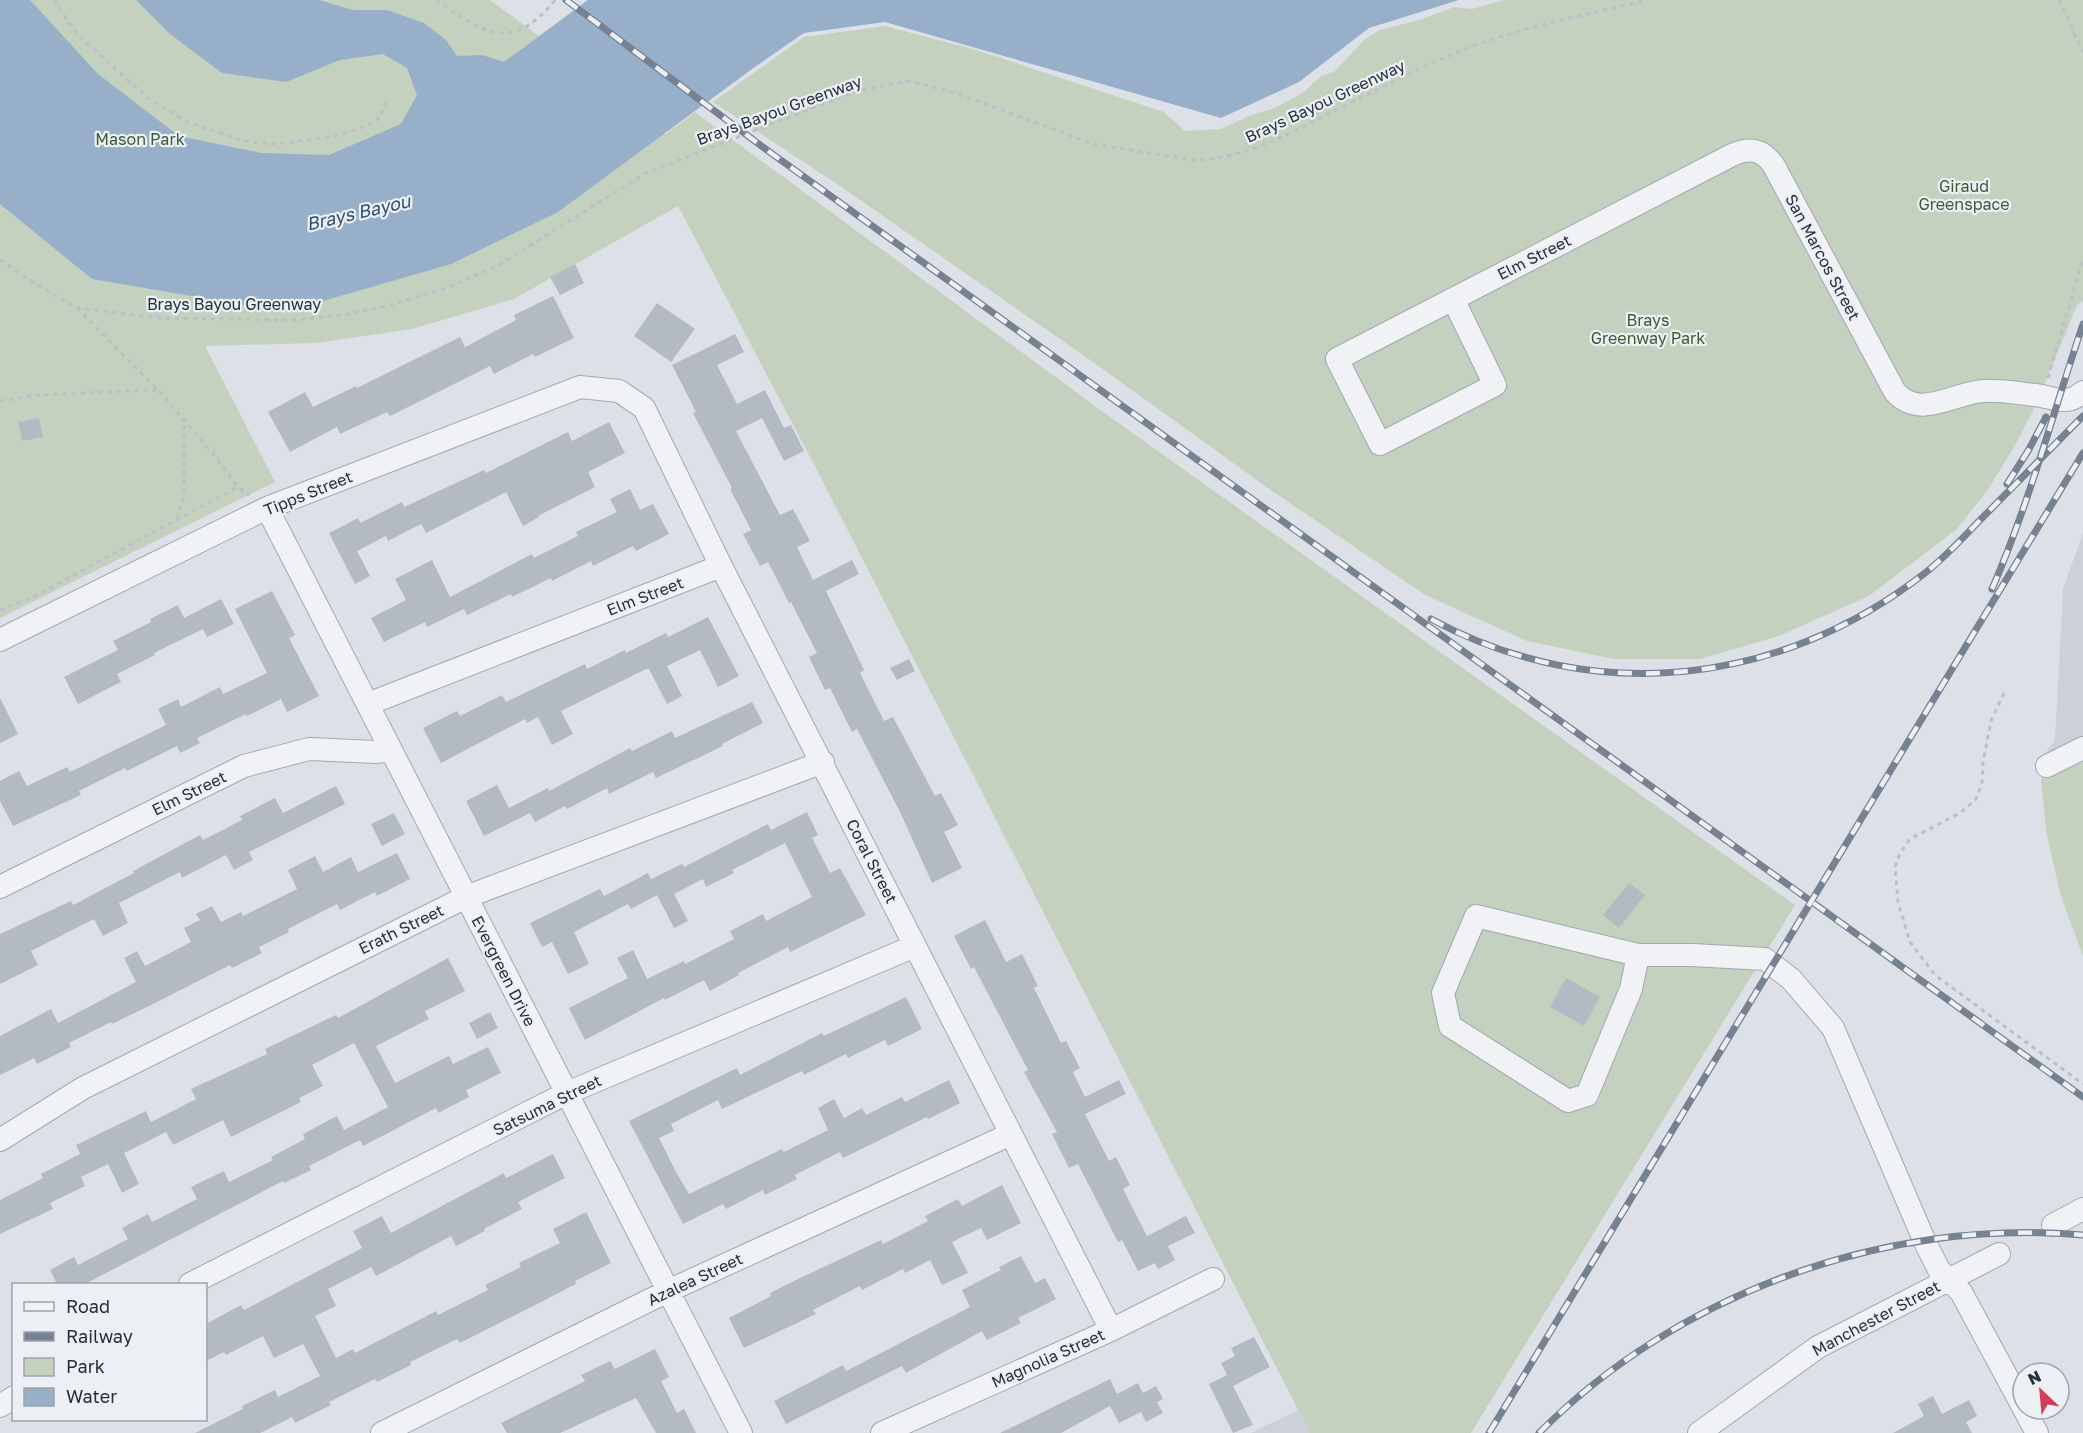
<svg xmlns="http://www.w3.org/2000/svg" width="2083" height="1433" font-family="'Golos Text',sans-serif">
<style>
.built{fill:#cbd0d9}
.green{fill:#c3d1be}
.water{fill:#97afc9}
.building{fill:#b4bac4}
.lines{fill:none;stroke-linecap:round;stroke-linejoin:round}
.minor-casing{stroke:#a2a8b1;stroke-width:24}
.path{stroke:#bbbfc6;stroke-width:3;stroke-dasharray:4.5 4.5;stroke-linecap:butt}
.minor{stroke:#f0f2f6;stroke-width:22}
.rail-casing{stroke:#768191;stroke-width:7}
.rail{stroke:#ecf0f5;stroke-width:4.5;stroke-dasharray:14;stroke-linecap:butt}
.labels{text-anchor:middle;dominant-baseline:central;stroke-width:4.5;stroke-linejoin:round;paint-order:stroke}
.street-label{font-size:16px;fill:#262f3e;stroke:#ecf0f5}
.park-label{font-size:16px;fill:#3b5a33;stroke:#ecf0f5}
.water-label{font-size:18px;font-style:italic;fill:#304e73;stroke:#ecf0f5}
</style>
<rect width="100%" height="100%" fill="#dde1e7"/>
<path class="built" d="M2083 533V956L2061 896 2047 835 2041 780V759L2055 740 2063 589Z
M1298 1410 1310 1433H1251Z"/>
<path class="green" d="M0 0H490L539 36 446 106 666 134 695 112 1095 406 1795 905 1471 1433H1310L820 476 678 206 514 299 412 329 316 343 205 346 275 482 0 618Z
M1504 0H2083V301L2077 305 2035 407 2014 447 1989 488 1957 529 1869 596 1779 636 1700 659H1614L1527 641 1425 595 1265 486 1093 362 840 186 713 102 804 37 885 26 976 50 1164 112 1185 131 1221 129 1251 115 1275 108 1304 92 1321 76 1334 72 1364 40 1380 30 1419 20 1454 7 1472 9Z
M2083 759V956L2061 896 2047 835 2041 780Z"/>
<path class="water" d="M0 0H30L98 74 179 136 261 153 329 155 401 124 417 95 407 68 383 54 340 60 286 82 222 73 170 34 136 0H319L353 10H387L424 23 446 40 457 56 482 55 504 62 588 0H1459L1369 28 1299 82 1221 118 885 22 804 33 752 69 558 212 451 264 285 312 92 279 0 204Z"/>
<path class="building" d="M575 264 584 283 560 295 550 277Z
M553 296 574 338 535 357 533 354 494 374 490 366 390 416 387 412 340 434 337 427 290 452 268 412 305 392 313 407 356 386 357 388 460 337 465 347 516 320 514 315Z
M657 303 695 329 671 362 634 336Z
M735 334 744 352 717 365 737 404 765 390 784 428 791 425 804 451 784 461 762 418 736 431 780 515 793 509 810 541 797 547 813 580 852 560 859 574 826 591 864 670 860 673 884 721 893 717 935 796 941 793 958 825 944 832 962 868 932 883 901 814 857 729 852 732 830 688 825 690 809 657 817 653 791 602 789 603 768 562 760 566 743 534 751 530 730 489 732 488 693 413 696 412 672 365Z
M39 418 43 437 22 441 18 422Z
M609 422 625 453 588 472 595 487 538 516 539 517 523 526 506 492 426 533 421 524 388 541 386 536 357 551 370 576 355 584 329 533 358 518 360 523 402 502 404 507 484 470 486 473 568 432 572 441Z
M630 489 640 510 653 504 669 534 636 551 633 546 593 566 591 561 552 581 551 578 512 597 511 594 467 615 464 609 427 627 425 622 384 642 371 618 406 600 395 579 432 560 450 597 532 554 534 558 578 536 576 532 617 512 610 499Z
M272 591 295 635 289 638 319 696 287 712 281 699 247 716 246 714 197 738 200 743 180 753 177 746 127 771 125 768 79 791 81 795 13 826 0 801V781L19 771 27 786 67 767 70 772 166 725 158 709 178 699 181 707 220 687 223 694 267 673 235 609Z
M221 599 234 624 207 637 203 629 154 653 155 655 117 674 121 682 78 704 64 677 118 650 113 641 151 622 150 619 178 605 184 618Z
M708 617 739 676 718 687 700 650 667 666 682 696 667 704 649 669H646L561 711 573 734 552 745 538 717 527 723 525 719 441 763 423 728 457 711 460 716 502 695 506 702 585 664 587 669 625 650 626 653 666 633 668 637Z
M909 659 915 671 897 680 890 668Z
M0 698 18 734 0 743Z
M752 702 763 723 722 744 723 746 656 778 653 772 609 794 607 788 567 809 565 806 535 822 530 813 484 836 466 801 497 785 509 808 548 788 549 791 630 748 632 751 672 731 675 738Z
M336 786 345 804 249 852 253 860 234 870 226 855 182 878 180 872 119 903 128 923 103 936 94 919 31 951 38 965 0 984V934L71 901 73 905 134 873 133 871 200 835 203 840 242 820 240 816 275 798 283 813Z
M807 812 818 835 812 838 830 873 840 868 866 915 790 952 788 947 738 973 739 975 710 991 704 980 665 1000 664 998 585 1040 569 1008 628 978 617 958 633 950 647 979 684 961 685 964 734 939 730 931 763 914 766 921 812 897 785 843 732 870 734 873 706 887 703 879 674 894 688 921 674 928 657 895 631 909 628 904 574 932 589 964 568 974 552 942 542 947 530 923 600 889 604 896 648 873 651 879 682 864 684 867 768 824 771 830Z
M394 813 405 834 382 846 371 824Z
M397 853 410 879 377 896 375 892 340 910 337 904 288 929 289 932 259 947 262 953 232 968 230 965 149 1006 112 1024 111 1022 69 1043 71 1047 37 1064 34 1058 0 1075V1036L51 1009 58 1023 136 982 124 958 137 951 145 966 191 942 184 928 200 920 196 914 212 906 221 922 241 912 243 916 297 889 288 870 315 856 323 872 351 857 358 872Z
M1629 883 1645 895 1619 928 1603 915Z
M985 920 1006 962 1022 954 1038 986 1034 988 1061 1043 1066 1041 1080 1068 1073 1072 1085 1097 1119 1080 1126 1094 1085 1114 1109 1161 1116 1157 1130 1185 1123 1189 1147 1236 1186 1216 1195 1233 1168 1246 1175 1260 1158 1269 1155 1263 1138 1271 1122 1240 1118 1242 1078 1164 1069 1168 1052 1134 1057 1132 1024 1072 1028 1070 974 967 971 969 954 936Z
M448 958 465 991 425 1011 429 1019 376 1046 395 1083 449 1056 453 1064 488 1047 501 1073 466 1090 469 1097 438 1113 436 1108 363 1146 360 1140 309 1166 311 1170 284 1183 283 1181 85 1284H57L50 1270 74 1257 78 1265 128 1239 122 1228 148 1214 152 1222 197 1199 191 1187 224 1171 229 1182 273 1160 271 1157 305 1139 303 1134 337 1116 344 1130 388 1107 354 1043 312 1065 323 1086 299 1098 301 1102 231 1137 223 1120 173 1145 166 1132 124 1153 139 1184 122 1193 108 1164 81 1177 85 1186 50 1203 53 1209 0 1234V1200L43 1178 41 1174 80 1154 76 1145 146 1111 151 1122 196 1099 191 1089 267 1054 265 1049 336 1015 338 1018Z
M1566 978 1600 997 1584 1026 1550 1007Z
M906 997 922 1029 888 1046 885 1040 848 1058 846 1054 804 1075 802 1071 722 1109 718 1100 671 1124 674 1131 659 1138 676 1172 689 1194 782 1149 784 1152 828 1130 818 1108 834 1099 844 1118 862 1108 866 1115 902 1097 905 1102 949 1080 960 1103 928 1119 927 1117 843 1158 840 1152 795 1175 797 1179 765 1195 763 1190 726 1209 723 1204 683 1224 629 1121 737 1068 740 1075 822 1033 824 1036Z
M490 1012 498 1028 477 1039 469 1023Z
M553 1154 565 1178 518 1202 522 1209 484 1229 485 1231 456 1246 451 1236 376 1276 371 1267 328 1289 336 1306 315 1316 336 1358 353 1349 355 1353 436 1311 438 1315 488 1290 485 1285 521 1267 519 1263 560 1243 553 1229 586 1212 611 1263 575 1281 576 1284 539 1303 460 1343 457 1339 410 1362 411 1365 377 1382 375 1379 329 1402 331 1405 295 1423 292 1417 260 1433H195L243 1409 242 1406 275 1390 278 1397 320 1376 303 1344 274 1358 263 1336 226 1355 224 1352 206 1361V1324L241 1305 244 1310 362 1248 353 1231 382 1216 391 1233 504 1173 506 1178Z
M1002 1185 1021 1223 987 1240 981 1228 952 1242 968 1273 942 1285 930 1260 905 1273 903 1269 862 1290 860 1286 813 1310 816 1314 744 1348 729 1318 771 1296 770 1293 798 1279 881 1240 883 1244 928 1221 925 1216 958 1199 962 1206Z
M1021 1256 1035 1283 1045 1278 1056 1299 1018 1318 1021 1323 987 1340 982 1331 906 1373 902 1366 786 1424 774 1401 843 1365 846 1371 970 1307 962 1290 1001 1270 999 1267Z
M1254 1337 1270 1367 1233 1386 1253 1425 1233 1433 1209 1384 1227 1375 1221 1363 1235 1356 1231 1348Z
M655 1349 669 1377 661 1381 677 1413 684 1409 696 1433H656L636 1398 560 1433H507L501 1423 585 1381 581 1375 610 1361 615 1369Z
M1110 1379 1117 1394 1138 1383 1143 1393 1156 1386 1163 1399 1157 1402 1163 1413 1146 1422 1141 1412 1119 1423 1110 1406 1061 1433H1000Z
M1933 1396 1942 1414 1969 1400 1977 1416 1966 1422 1972 1433H1893L1924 1416 1918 1404Z"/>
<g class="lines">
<defs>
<path id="minor" d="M1453 299 1495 385 1380 444 1337 359 1732 155C1749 147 1763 149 1774 166L1895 392C1920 420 1953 393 1983 391 2000 390 2018 393 2035 395 2055 397 2065 407 2083 392
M267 508 741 1433
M0 640 267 508 580 387 619 391 644 408 721 566 1111 1330
M368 704 721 566
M2047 766 2083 748
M0 887 244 766 309 749 376 752 391 750
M1638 955 1631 989 1587 1095 1568 1101 1450 1026 1443 993 1476 916 1638 955H1692L1765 959 1791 979 1833 1028 1925 1242 1939 1270 1961 1292 2023 1407
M0 1140 83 1088 466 897 823 762
M2053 1225 2083 1209
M190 1284 567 1093 915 946
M0 1406 14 1397
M2024 1409 2037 1433
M382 1433 668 1291 1011 1134
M882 1433 1111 1330 1213 1279
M1699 1433 1818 1347 1999 1254"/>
</defs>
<use href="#minor" class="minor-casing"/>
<path class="path" d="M54 0 73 29 83 40 148 98 187 122 244 141 269 144 287 143 340 135 371 124 379 118 386 102
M436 0C484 33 511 54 555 0
M2059 0 2083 52
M0 260 34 283 77 308 160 318 297 320 344 315 387 306 446 288 499 265 646 173 856 91 909 81 956 93 1093 144 1193 160C1242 159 1283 137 1326 115 1370 94 1413 70 1458 52 1519 27 1584 15 1648 0
M77 308 158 390 214 455 238 487 249 495
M2048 378 2083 259
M0 401 38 395 157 390
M177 519 184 496V420
M0 610 31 598 238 487
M2004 693 1991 721 1983 762 1982 784 1976 799 1960 813 1910 839 1900 853 1895 867 1898 902 1910 942 1935 975 2083 1084"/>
<use href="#minor" class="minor"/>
<defs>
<path id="rail" d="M566 0 771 153 2083 1097
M2007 484 2028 451 2046 417
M1992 589C2029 504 2053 413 2083 324
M1431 619C1594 707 1780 686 1925 573 1948 555 1967 533 1987 513 2019 481 2051 448 2083 416
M1489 1433 2083 453
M1539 1433C1678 1293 1886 1218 2083 1235"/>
</defs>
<use href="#rail" class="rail-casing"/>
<use href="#rail" class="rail"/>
</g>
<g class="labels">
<g class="street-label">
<text transform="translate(1325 101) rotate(-25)">Brays Bayou Greenway</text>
<text transform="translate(779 110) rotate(-20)">Brays Bayou Greenway</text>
<text transform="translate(1534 257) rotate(-27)">Elm Street</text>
<text transform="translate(1823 257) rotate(62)">San Marcos Street</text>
<text x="234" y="304">Brays Bayou Greenway</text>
<text transform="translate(308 493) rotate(-22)">Tipps Street</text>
<text transform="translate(645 596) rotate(-21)">Elm Street</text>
<text transform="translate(189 793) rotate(-26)">Elm Street</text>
<text transform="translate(872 861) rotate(63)">Coral Street</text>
<text transform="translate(401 929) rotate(-26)">Erath Street</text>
<text transform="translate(504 971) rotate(63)">Evergreen Drive</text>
<text transform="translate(547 1105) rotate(-26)">Satsuma Street</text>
<text transform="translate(695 1279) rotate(-25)">Azalea Street</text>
<text transform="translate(1876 1318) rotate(-28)">Manchester Street</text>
<text transform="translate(1048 1358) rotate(-24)">Magnolia Street</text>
</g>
<g class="park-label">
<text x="140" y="139">Mason Park</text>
<text x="1964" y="186">Giraud<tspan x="1964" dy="18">Greenspace</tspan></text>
<text x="1648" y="320">Brays<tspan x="1648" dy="18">Greenway Park</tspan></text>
</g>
<g class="water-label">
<text transform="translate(358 212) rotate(-13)">Brays Bayou</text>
</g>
</g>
<rect x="12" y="1283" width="195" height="138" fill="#ecf0f5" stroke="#9da3ac" stroke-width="1.5"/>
<rect x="24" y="1302" width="30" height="9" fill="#f0f2f6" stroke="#9da3ac" stroke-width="1.5"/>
<text x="66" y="1313" font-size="18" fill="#262f3e">Road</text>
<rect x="24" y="1332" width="30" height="9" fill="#768191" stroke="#9da3ac" stroke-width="1.5"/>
<text x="66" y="1343" font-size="18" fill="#262f3e">Railway</text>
<rect x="24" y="1358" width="30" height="18" fill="#c3d1be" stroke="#9da3ac" stroke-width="1.5"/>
<text x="66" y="1373" font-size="18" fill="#262f3e">Park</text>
<rect x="24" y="1388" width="30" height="18" fill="#97afc9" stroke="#9da3ac" stroke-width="1.5"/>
<text x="66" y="1403" font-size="18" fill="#262f3e">Water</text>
<g transform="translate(2041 1391) rotate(334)"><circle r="28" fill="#ecf0f5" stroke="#9da3ac" stroke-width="1.5"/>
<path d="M0-4.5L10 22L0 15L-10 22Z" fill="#d13e55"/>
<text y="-9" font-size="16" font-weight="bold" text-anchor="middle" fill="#262f3e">N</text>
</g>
</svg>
